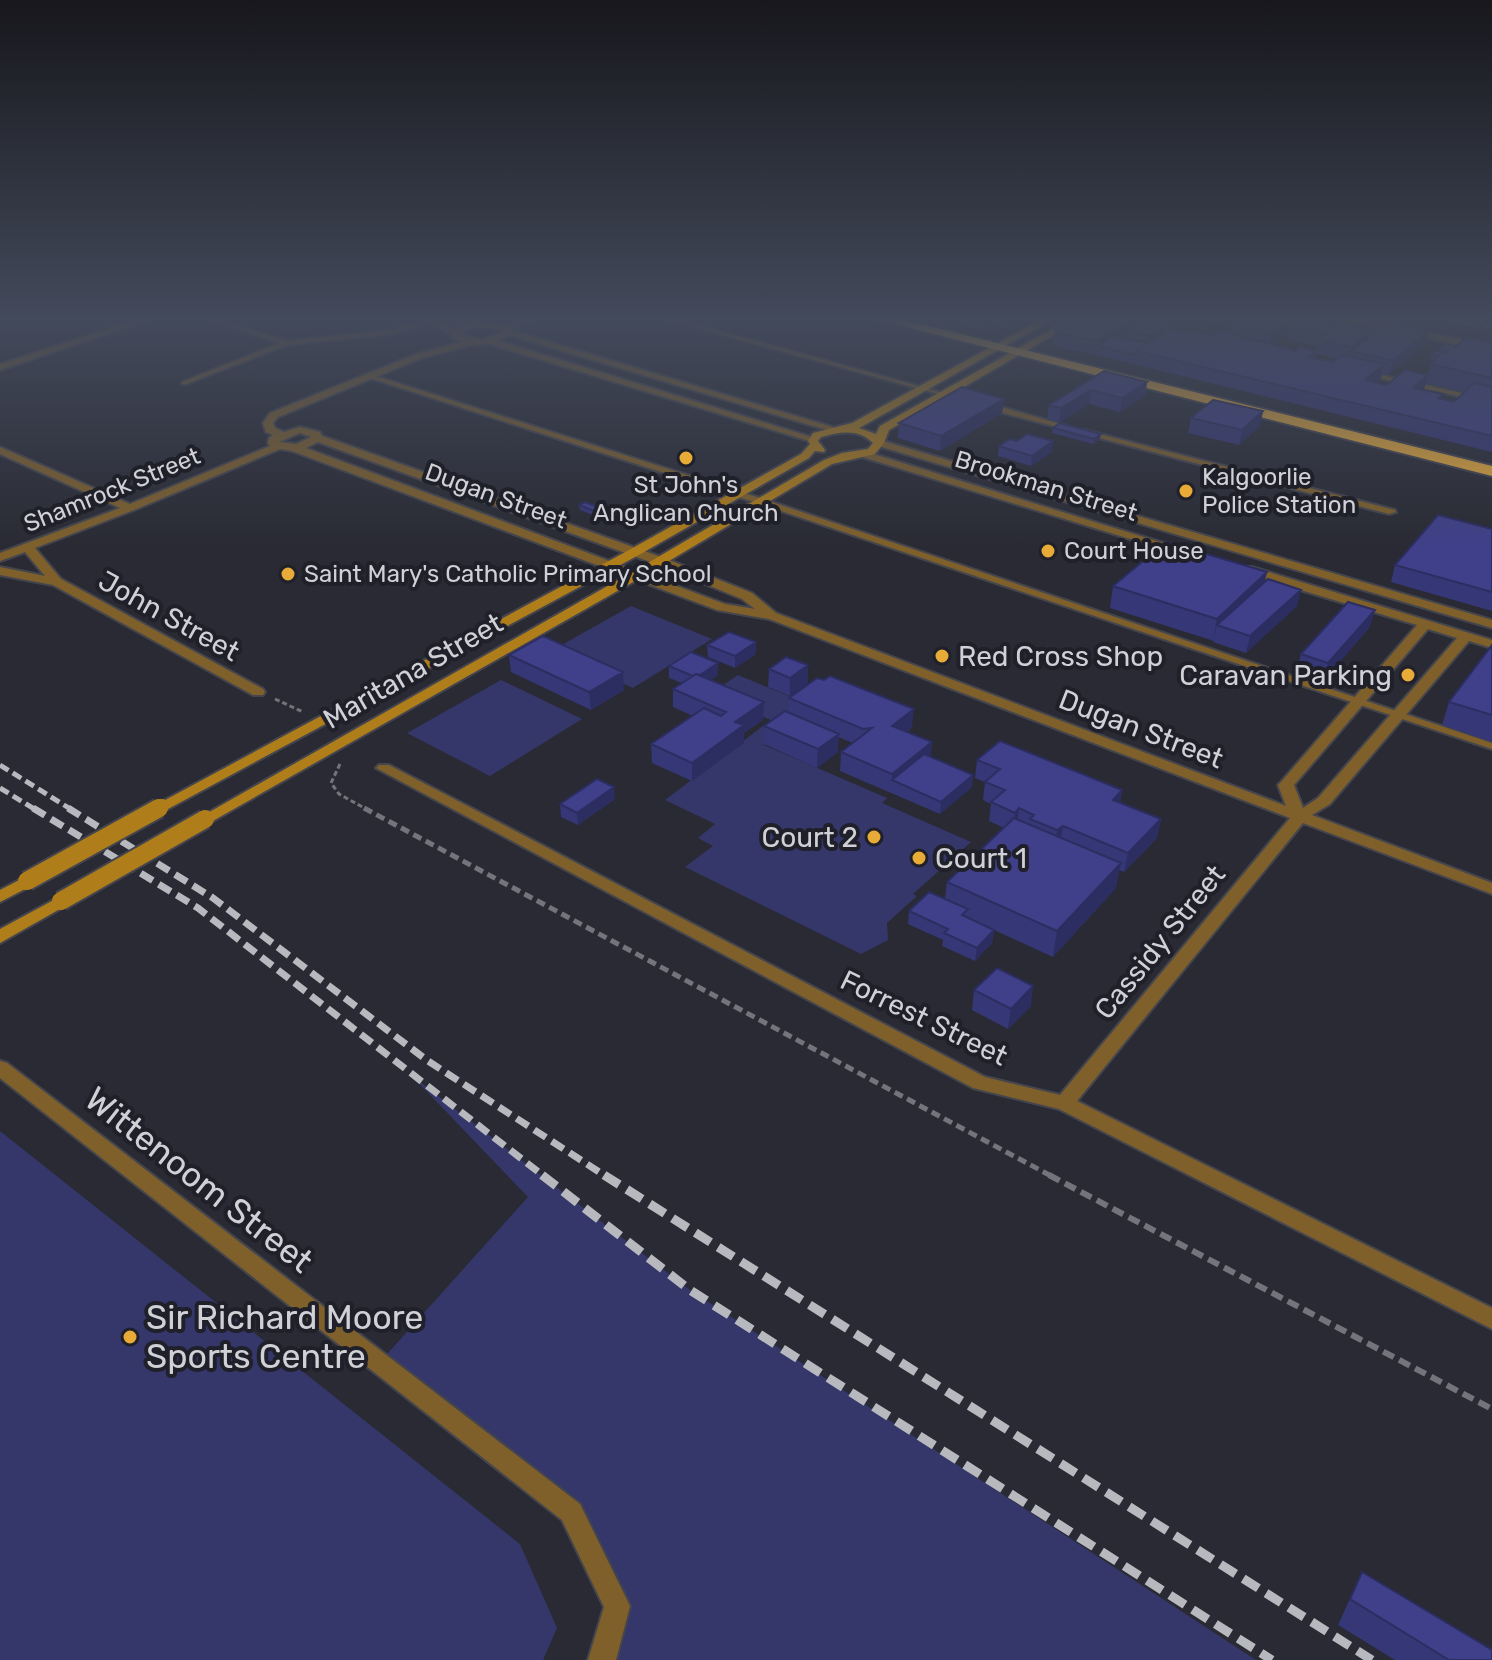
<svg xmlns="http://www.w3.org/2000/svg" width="1492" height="1660" font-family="Rubik,sans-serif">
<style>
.green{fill:#35376a}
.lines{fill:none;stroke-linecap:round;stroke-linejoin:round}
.lane-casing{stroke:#44454d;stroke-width:4}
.street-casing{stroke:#44454d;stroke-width:4}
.secondary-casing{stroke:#44454d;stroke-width:4}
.highway-casing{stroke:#44454d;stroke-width:4}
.path-far2{stroke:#74757c;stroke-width:3;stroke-dasharray:5 3;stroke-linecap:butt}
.path-far1{stroke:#74757c;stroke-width:5;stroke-dasharray:9 5;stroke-linecap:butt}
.path{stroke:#74757c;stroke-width:6;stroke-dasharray:12 6;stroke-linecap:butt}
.lane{fill:#7f602b;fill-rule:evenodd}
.street{fill:#7f602b;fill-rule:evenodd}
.secondary{fill:#af7d1a;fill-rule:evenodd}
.highway{fill:#e9ab39;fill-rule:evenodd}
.rail-far2{stroke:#b8b9be;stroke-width:5;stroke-dasharray:10 5;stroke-linecap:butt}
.rail-far1{stroke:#b8b9be;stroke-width:7;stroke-dasharray:14 7;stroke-linecap:butt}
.rail{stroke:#b8b9be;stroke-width:9;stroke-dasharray:18 9;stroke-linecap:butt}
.secondary-bridge-far1-casing{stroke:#44454d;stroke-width:17;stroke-linecap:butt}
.secondary-bridge-casing{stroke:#44454d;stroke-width:22;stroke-linecap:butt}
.secondary-bridge-far1{stroke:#af7d1a;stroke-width:14}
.secondary-bridge{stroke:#af7d1a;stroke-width:18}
.wall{fill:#363776;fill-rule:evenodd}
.shaded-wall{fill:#2c2d60}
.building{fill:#3f4089;stroke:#2c2d60;stroke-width:2}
.poi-dot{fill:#e9ab38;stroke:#1f2029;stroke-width:3}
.labels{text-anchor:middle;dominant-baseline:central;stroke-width:8;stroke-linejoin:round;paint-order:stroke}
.far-poi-label{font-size:24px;fill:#d0d1d6;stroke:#1f2029;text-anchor:start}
.far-street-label{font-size:24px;fill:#d0d1d6;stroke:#1f2029}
.street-label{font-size:28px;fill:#d0d1d6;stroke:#1f2029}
.poi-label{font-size:28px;fill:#d0d1d6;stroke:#1f2029;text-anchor:start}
.near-street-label{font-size:34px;fill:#d0d1d6;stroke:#1f2029}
.near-poi-label{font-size:34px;fill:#d0d1d6;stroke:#1f2029;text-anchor:start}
</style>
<rect width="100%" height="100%" fill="#292a33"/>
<path class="green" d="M631 606 712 639 633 688 551 651Z
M738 675 806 703 764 745 887 798 882 803 971 842 913 894 917 896 887 923 888 940 861 954 685 867 713 846 698 838 715 824 665 800 771 720 710 694Z
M501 680 582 719 490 776 407 733Z
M411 1075 690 1290 1256 1660H602L617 1606 571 1512 379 1363 528 1197Z
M0 1131 520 1544 557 1628 543 1660H0Z"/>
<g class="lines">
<defs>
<path id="lane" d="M202 317H212L286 341 392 330 432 320 435 322 392 334 287 345 186 384H182V382L280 343Z
M658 317H668L954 396 949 397Z
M1368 372 1492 400V404L1366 375V373Z
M369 374 766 500 1492 743V749L760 504 367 377V375Z
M988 405H994L1075 428 1068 430 988 409Z
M1084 430 1395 510 1396 512 1389 514 1084 434Z"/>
<path id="street" d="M145 317H158L0 370V364Z
M422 317H433L453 330 463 325 437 317 506 326 528 317H540L510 330 839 429 830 431 509 335 499 341 818 439 809 441 489 344 472 345 422 358 278 417 273 423 275 428 284 432 300 427 320 432 322 436 664 558 752 593 776 613 1286 806 1278 785 1281 782 1417 625 1244 573V567H1252L1492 640V648L1469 641 1330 804 1312 815 1492 883V894L1303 823 1077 1101 1492 1308V1329L1059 1109 973 1088 376 768 379 765H389L985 1077 1060 1095 1290 818 769 619 717 610 292 451 280 449 134 510 35 548 61 579 263 689 265 692 263 695H253L53 585 0 575V567L45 576 25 552 0 561V553L120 508 0 454V447L130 504 270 446 268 443 269 438 273 435 266 432 263 423 270 413 416 354 461 342 451 337V332H446ZM475 327 498 329 502 332 481 340 459 334ZM300 433 311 437 296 444 279 442ZM318 442 656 564 742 599 755 609 725 604 306 448ZM1428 629 1457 638 1318 798 1303 808 1294 785Z
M1334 317H1351L1492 346V352Z
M875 441H883L1492 620V628L875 445Z
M859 452H867L1186 550 1180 554 1176 553 859 456Z
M0 1061 7 1063 580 1504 630 1606 616 1660H588L604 1607 562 1520 0 1078Z"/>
<path id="secondary" d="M1046 317H1057L859 428 876 434 880 426 1074 317H1085L889 430 884 443 875 454 832 464 642 577 211 822H199L197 819 634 571 824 460 842 453 868 449 873 443C858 428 840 432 821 437L818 441 825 450 824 452 815 451 809 458 637 556 168 809H156L154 806 629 550 801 454 810 444 808 441 813 433 852 423Z
M27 876 35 881 33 885 0 902V890Z
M61 896 69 901 67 905 0 943V929Z"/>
<path id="highway" d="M868 317H892L1492 466V476Z"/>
</defs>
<use href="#lane" class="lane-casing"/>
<use href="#street" class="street-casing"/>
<use href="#secondary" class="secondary-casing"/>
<use href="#highway" class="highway-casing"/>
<path class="path-far2" d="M1437 317 1492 328
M275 699 303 712
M340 764 331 783 339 794 368 810"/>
<path class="path-far1" d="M364 808 1053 1177"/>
<path class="path" d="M1049 1175 1492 1409"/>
<use href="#lane" class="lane"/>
<use href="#street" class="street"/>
<use href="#secondary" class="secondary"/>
<use href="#highway" class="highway"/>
<path class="rail-far2" d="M0 765 72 810
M0 788 36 810"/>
<path class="rail-far1" d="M33 808 198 908 545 1177
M68 808 213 898 428 1061 607 1177"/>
<path class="rail" d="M542 1175 690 1290 1272 1660
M604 1175 1372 1660"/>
<defs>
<path id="secondary-bridge-far1" d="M155 810 162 806"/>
<path id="secondary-bridge" d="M27 881 159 808
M61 901 205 819"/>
</defs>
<use href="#secondary-bridge-far1" class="secondary-bridge-far1-casing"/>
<use href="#secondary-bridge" class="secondary-bridge-casing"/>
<use href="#secondary-bridge-far1" class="secondary-bridge-far1"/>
<use href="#secondary-bridge" class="secondary-bridge"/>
</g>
<path class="wall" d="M958 317H1024L1005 328 991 324 982 329 958 323Z
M1075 317H1147L1146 323 1166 325 1165 332 1213 335 1229 333 1230 325 1243 317H1302V320L1372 334 1428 331 1424 345 1389 375 1382 373 1381 378 1376 382 1387 385 1428 375 1432 354 1439 351 1440 348 1492 343V452L1096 355 1057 347 1053 342 1055 329ZM1290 331 1288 340 1316 346 1315 351H1295L1272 344ZM1317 354 1338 359 1333 362 1315 358ZM1426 383 1465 392 1454 402 1441 399 1443 394 1423 390Z
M1207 317H1226L1219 323 1206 321Z
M1442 317H1492V327Z
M1104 371 1147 382 1145 396 1120 412 1089 404 1059 423 1047 419 1049 405Z
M1004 399 1002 413 940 451 898 438 899 423Z
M1263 411 1260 426 1239 445 1188 433 1191 418Z
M1053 428 1100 439 1093 444 1052 433Z
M999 446 1052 452 1031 466 998 456Z
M579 505 603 509V514L598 517 580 510Z
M1492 529V611L1391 582 1395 565Z
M1265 582 1297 606 1246 653 1213 642 1214 641 1110 608 1113 586Z
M1370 627 1324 680 1297 671 1301 654Z
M756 642V654L735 668 708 657 707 645Z
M1492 645V742L1442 725 1449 702Z
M509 655 624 690 591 710 511 672Z
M669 666 718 675 711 680 764 702 763 720 744 733V743L692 781 652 763 651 744 693 716 673 707V689L682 683 669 678Z
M769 669 808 683 790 696 768 687Z
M789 698 912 727 907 732 932 742 930 757 973 775 972 787 940 814 840 771 841 752 853 743 838 737V752L817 768 764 744V726L789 713Z
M977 760 1122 790 1120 803 1161 819 1157 838 1124 872 1119 870 1116 888 1053 957 994 930 992 943 975 961 942 946 943 940 908 924 909 911 945 899 947 882 1004 828 989 821 991 804 983 800 985 782 975 778Z
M615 799 578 825 561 817 560 804Z
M974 990 1031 1006 1008 1029 972 1010Z
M1362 1572 1492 1660H1395L1338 1625Z"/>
<path class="shaded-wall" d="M983 317H991V324L982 329Z
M1006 317H1024L1005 328Z
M1138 317H1147L1145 325 1107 348 1097 346 1098 341Z
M1293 317H1302L1301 322 1291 327 1290 331 1269 347 1271 334Z
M1166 325 1165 334 1148 345 1149 336Z
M1373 330 1370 343 1351 351 1347 361 1351 347Z
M1428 331 1424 345 1389 375 1393 361Z
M1384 364 1381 378 1362 394 1365 380Z
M1428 375 1424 389 1409 402 1413 388Z
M1147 382 1145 396 1120 412 1122 398Z
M1091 390 1089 404 1059 423 1061 408Z
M1004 399 1002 413 940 451 941 436Z
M1263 411 1260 426 1239 445 1242 430Z
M1101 434 1100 439 1093 444 1094 439Z
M1053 441 1052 452 1031 466 1032 456Z
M603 509V514L598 517 597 512Z
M1267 572 1262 594 1217 625 1213 642 1217 619Z
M1301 590 1297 606 1246 653 1250 636Z
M1375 610 1370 627 1324 680 1328 663Z
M756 642V654L735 668V656Z
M718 663V675L696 690V678Z
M808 665V683L790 696V678Z
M623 672 624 690 591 710 589 692Z
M764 702 763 720 744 733V743L692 781V763L735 722Z
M914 709 912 727 891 744 892 726Z
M839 734 838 752 817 768 818 749Z
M932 742 930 760 892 780V774Z
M973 775 972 787 940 814 941 802Z
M614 787 615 799 578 825 577 813Z
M1122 790 1119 809 1113 800Z
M1019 808 1017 827 1013 831 1015 813Z
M1161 819 1157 838 1124 872 1128 853Z
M1063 826 1060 844 1055 849 1057 830Z
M1121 863 1116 888 1053 957 1057 931Z
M994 930 992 943 975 961 977 948Z
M1033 986 1031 1006 1008 1029 1011 1009Z"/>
<path class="building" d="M1075 317H1138L1098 341 1059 334 1055 329Z
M1243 317H1293L1271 334 1230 325Z
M1300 320 1335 328 1342 323 1373 330 1351 347 1318 339 1325 334 1291 327Z
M1148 321 1166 325 1149 336 1132 332Z
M1387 323 1428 331 1393 361 1351 351Z
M1171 328 1213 335 1219 330 1295 351 1300 347 1317 351 1309 357 1333 362 1343 355 1384 364 1365 380 1387 385 1405 370 1428 375 1413 388 1443 394 1438 398 1454 402 1474 383 1492 387V436L1136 351Z
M1115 335 1148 343 1136 351 1135 355 1097 346Z
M1466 337 1492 343V378L1430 364 1439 356 1432 354 1436 350 1446 353 1449 350 1440 348 1444 344 1456 347Z
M1104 371 1147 382 1122 398 1091 390 1061 408 1049 405Z
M962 387 1004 399 941 436 899 423Z
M1213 400 1263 411 1242 430 1191 418Z
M1060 423 1101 434 1094 439 1053 428Z
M1027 434 1053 441 1032 456 999 446 1010 439 1017 441Z
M585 502 603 509 597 512 579 505Z
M1438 515 1492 529V592L1395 565Z
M1166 542 1267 572 1217 619 1113 586Z
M1268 579 1301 590 1250 636 1217 625Z
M1348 602 1375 610 1328 663 1301 654Z
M729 632 756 642 735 656 707 645Z
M543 636 623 672 589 692 509 655Z
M1492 645V715L1449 702Z
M691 652 718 663 700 675 696 674 693 676 669 666Z
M786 657 808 665 790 678 769 669Z
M696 674 764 702 735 722 744 725 692 763 651 744 704 708 721 716 726 712 673 689Z
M830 676 914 709 892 726 932 742 892 774 841 752 872 728 863 729 789 698 817 678 824 680Z
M785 711 839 734 818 749 764 726Z
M1000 741 1122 790 1113 800 1161 819 1128 853 1063 826 1057 830 1030 819 1034 815 1019 808 1015 813 991 802 1005 790 985 782 1000 769 977 760Z
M924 754 973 775 941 802 892 780Z
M597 779 614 787 577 813 560 804Z
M1014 818 1121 863 1057 931 947 882Z
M929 892 968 909 962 915 994 930 977 948 944 933 948 929 909 911Z
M997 968 1033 986 1011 1009 974 990Z
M1362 1572 1492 1650V1660H1449L1350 1599Z"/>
<linearGradient id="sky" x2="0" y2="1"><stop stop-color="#17171c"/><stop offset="0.58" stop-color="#434a5b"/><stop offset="1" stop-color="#434a5b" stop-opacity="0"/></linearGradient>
<rect width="1492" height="549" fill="url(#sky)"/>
<g class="poi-dot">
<circle cx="686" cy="458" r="8"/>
<circle cx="1186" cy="491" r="8"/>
<circle cx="1048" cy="551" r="8"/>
<circle cx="288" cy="574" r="8"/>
<circle cx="942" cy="656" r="8"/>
<circle cx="1408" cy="675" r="8"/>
<circle cx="874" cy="837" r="8"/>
<circle cx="919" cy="858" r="8"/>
<circle cx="130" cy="1337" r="8"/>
</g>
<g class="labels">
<g class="far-poi-label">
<text x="1202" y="477">Kalgoorlie<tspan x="1202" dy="28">Police Station</tspan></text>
<text x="686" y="485" text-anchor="middle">St John's<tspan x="686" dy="28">Anglican Church</tspan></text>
<text x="1064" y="551">Court House</text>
<text x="304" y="574">Saint Mary's Catholic Primary School</text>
</g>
<g class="far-street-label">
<text transform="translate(1046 486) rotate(17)">Brookman Street</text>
<text transform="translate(112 490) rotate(-22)">Shamrock Street</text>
<text transform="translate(496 496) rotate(20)">Dugan Street</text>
</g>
<g class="street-label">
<text transform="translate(169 616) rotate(29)">John Street</text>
<text transform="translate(413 671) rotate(-30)">Maritana Street</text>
<text transform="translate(1141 729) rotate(21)">Dugan Street</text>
<text transform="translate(1160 942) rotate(-51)">Cassidy Street</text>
<text transform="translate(924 1018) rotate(26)">Forrest Street</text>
</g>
<g class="poi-label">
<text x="958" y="656">Red Cross Shop</text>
<text x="1392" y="675" text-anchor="end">Caravan Parking</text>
<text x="858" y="837" text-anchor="end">Court 2</text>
<text x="935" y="858">Court 1</text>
</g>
<g class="near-street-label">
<text transform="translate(199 1180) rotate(38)">Wittenoom Street</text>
</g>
<g class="near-poi-label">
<text x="146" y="1317">Sir Richard Moore<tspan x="146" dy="39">Sports Centre</tspan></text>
</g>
</g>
</svg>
